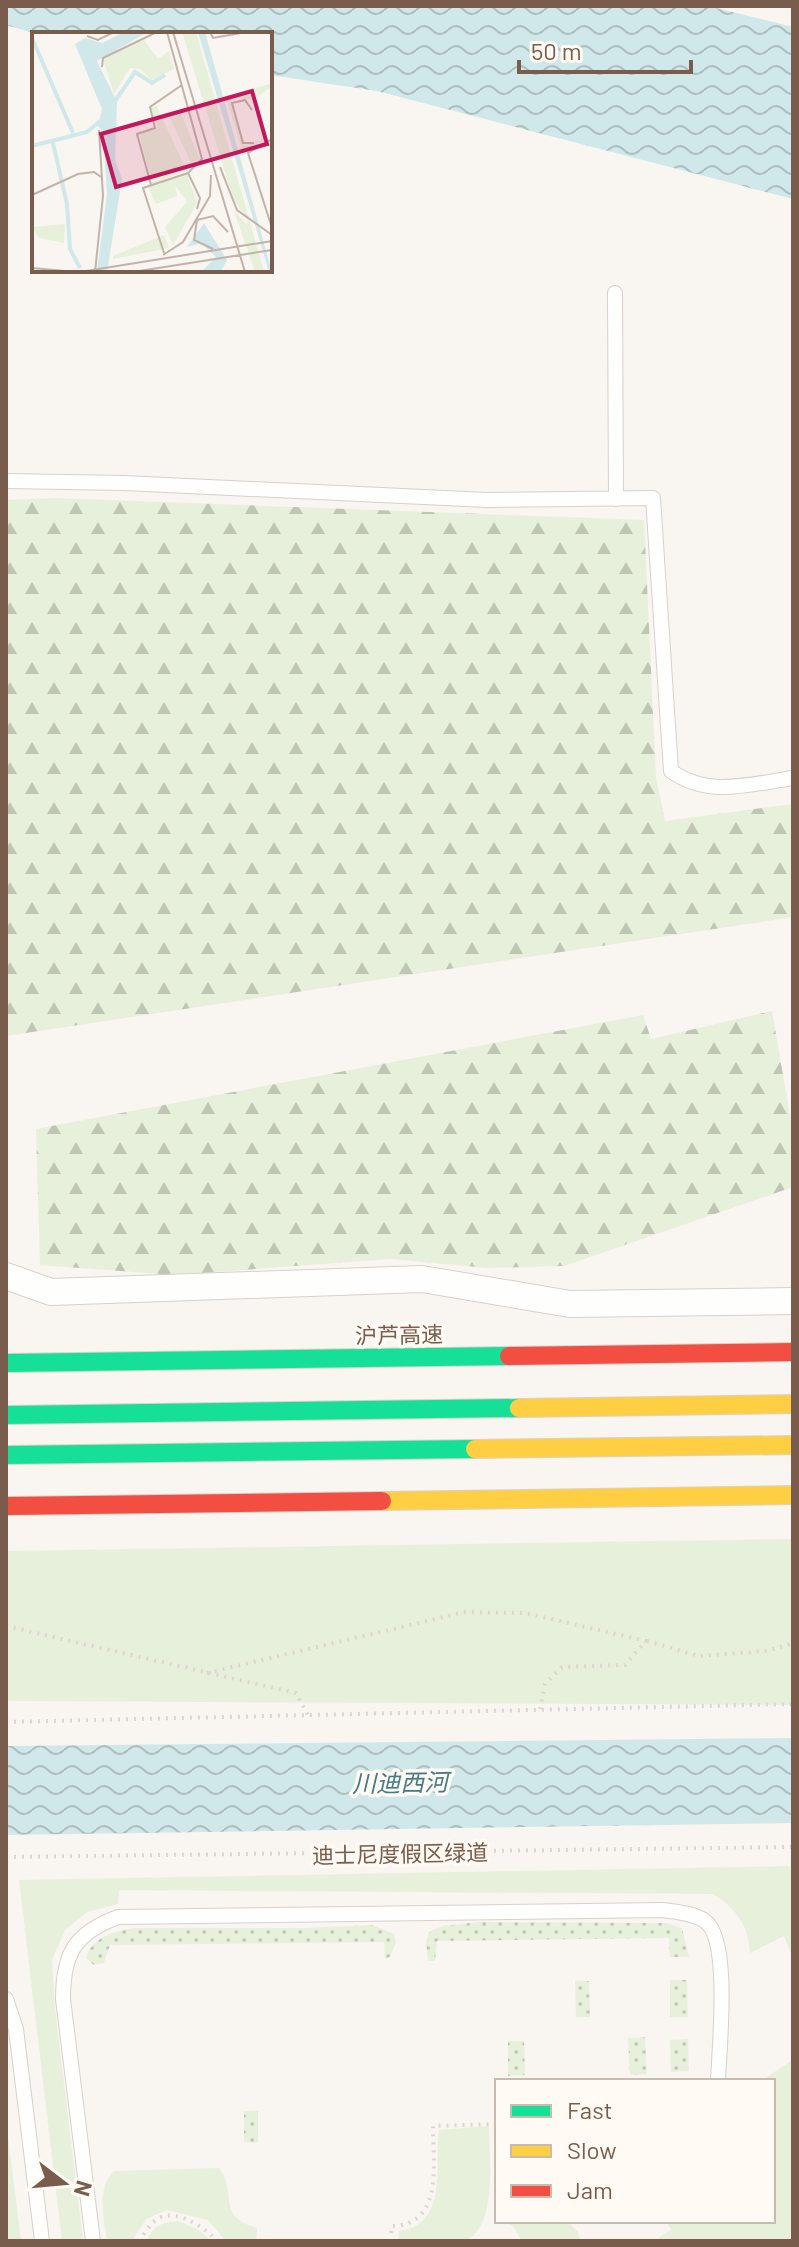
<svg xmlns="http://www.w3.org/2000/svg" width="799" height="2247" font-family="Barlow,'Noto Sans SC',sans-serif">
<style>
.green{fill:#e7f0db}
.forest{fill:url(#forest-firs)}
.garden{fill:url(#garden-dots)}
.water{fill:url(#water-waves)}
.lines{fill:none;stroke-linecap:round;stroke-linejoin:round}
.lane-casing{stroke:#d7d1cb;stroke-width:16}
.street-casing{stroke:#d7d1cb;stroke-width:28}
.fast-casing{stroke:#dad1cc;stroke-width:20}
.slow-casing{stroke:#dad1cc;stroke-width:20}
.jam-casing{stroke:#dad1cc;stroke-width:20}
.path{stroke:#dcd5d0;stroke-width:4;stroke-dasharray:2 6;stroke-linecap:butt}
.lane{stroke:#fefefd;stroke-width:14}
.street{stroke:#fefefd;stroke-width:26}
.fast{stroke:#16e098;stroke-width:18}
.slow{stroke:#ffcf43;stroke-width:18}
.jam{stroke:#f24e42;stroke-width:18}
.labels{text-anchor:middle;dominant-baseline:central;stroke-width:7;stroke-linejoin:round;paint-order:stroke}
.street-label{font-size:22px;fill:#7a5c4d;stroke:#fffaf3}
.water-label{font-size:24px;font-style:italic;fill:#437c86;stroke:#fffaf3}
.inset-river{fill:none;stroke:#d0e8ea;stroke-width:4}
.inset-road{fill:none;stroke:#c2b3aa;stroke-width:2}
.view{fill:#c2185b;fill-opacity:0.15;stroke:#c2185b;stroke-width:4}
.inset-edge{fill:none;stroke:#7a5c4d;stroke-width:4}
</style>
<defs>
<pattern id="forest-firs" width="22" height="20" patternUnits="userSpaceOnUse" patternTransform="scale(2)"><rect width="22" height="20" fill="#e7f0db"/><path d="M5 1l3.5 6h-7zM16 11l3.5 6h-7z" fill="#c0c6b4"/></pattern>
<pattern id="garden-dots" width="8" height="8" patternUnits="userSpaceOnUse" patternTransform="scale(2)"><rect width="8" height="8" fill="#e7f0db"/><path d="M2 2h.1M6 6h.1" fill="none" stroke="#c0c6b4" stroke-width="1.8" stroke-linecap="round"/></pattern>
<pattern id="water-waves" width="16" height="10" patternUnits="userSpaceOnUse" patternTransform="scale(2)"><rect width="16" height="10" fill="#d0e8ea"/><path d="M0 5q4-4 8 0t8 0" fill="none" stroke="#aebfc0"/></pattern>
</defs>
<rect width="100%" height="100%" fill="#f9f5f0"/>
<path class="green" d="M793 1539V1705L6 1701V1551Z
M793 1866V2241H661L659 2237 671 2230 667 2221H773V2081H761L791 2061V1954L784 1936 750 1953C749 1926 735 1907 713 1894L119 1890 118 1904 87 1912 65 1930 52 1960 55 2009 83 2241H62L19 1880Z
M6 2120 21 2241H6Z
M489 2126C489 2158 498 2224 466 2241H399V2231C449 2225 434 2166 439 2130Z
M219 2168C238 2193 215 2216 257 2228L256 2241H226L208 2220 167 2210 146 2219 132 2241H107C104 2219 96 2188 114 2171Z
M178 2221 197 2229 213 2241H146C154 2225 161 2223 178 2221Z
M567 2221 578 2232 580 2241H522L513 2226 503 2222Z"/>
<path class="forest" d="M53 498 644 520 656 777 665 821 793 804V917L6 1036V500Z
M772 1011 793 1133V1187L564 1266 487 1268 391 1259 174 1275 40 1265 36 1129 643 1015 651 1039Z"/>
<path class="garden" d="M480 1922 666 1923 682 1928 689 1957H670L669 1938 437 1941 435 1961H428L426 1941 430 1931 443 1926Z
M372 1925 394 1934 396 1942 390 1957 385 1959 384 1942 110 1945 104 1963 94 1965 86 1958C91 1937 116 1931 135 1928H305Z
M670 1980H687L688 2017H670Z
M589 1981 590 2017H576L575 1981Z
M645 2037 647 2074 630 2075 628 2038Z
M688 2039 689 2071 671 2072 670 2040Z
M508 2041H524L525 2075 508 2076Z
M244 2111H258V2143L244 2142Z"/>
<path class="water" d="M6 6H708L793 27V199L377 91 270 75V34H37L6 25Z
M793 1738V1823L6 1835V1746Z"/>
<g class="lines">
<defs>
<path id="lane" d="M615 293 616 499
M6 481 124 483 487 500 653 498 671 771C709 798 750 784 793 778
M6 1999 16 2029 42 2241
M93 2241 63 1999C63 1953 75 1933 118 1917L663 1910C676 1912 694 1913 705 1921 731 1939 719 2049 718 2081"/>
<path id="street" d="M6 1276 51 1292 422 1279 570 1304 793 1301"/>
<path id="fast" d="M6 1363 509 1356
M6 1415 519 1408
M6 1455 475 1449"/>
<path id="slow" d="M519 1408 793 1404
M475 1449 793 1445
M382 1501 793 1495"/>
<path id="jam" d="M509 1356 793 1352
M6 1506 382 1501"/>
</defs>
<use href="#lane" class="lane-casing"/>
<use href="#street" class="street-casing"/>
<use href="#fast" class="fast-casing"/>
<use href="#slow" class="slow-casing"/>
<use href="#jam" class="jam-casing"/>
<path class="path" d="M6 1626 296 1693 308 1715
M647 1641 699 1656 767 1651 793 1643
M207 1673 465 1612 525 1613 646 1641 625 1665 562 1667 545 1684 540 1709
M6 1722 793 1704
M6 1857 793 1847
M139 2241C145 2233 151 2221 161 2217 181 2210 205 2229 218 2241
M390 2241 392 2226C444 2225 433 2163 433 2126L497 2124"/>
<use href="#lane" class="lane"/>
<use href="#street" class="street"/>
<use href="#fast" class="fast"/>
<use href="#slow" class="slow"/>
<use href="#jam" class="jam"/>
</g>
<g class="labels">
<g class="street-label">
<text transform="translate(399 1334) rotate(-1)">沪芦高速</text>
<text transform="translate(400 1853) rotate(-1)">迪士尼度假区绿道</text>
</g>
<g class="water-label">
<text transform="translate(400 1782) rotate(-1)">川迪西河</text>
</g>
</g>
<g transform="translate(32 32)">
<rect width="240" height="240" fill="#f9f5f0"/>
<path d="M150 0H164L232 240H223L202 179 215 192 216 189 201 166ZM240 51V60L237 56 222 68 199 65 212 114 240 104 210 118 194 66Z" fill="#e7f0db"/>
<path d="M112 8 126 27 137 19 142 37 119 48 109 37 98 36 82 62 71 27ZM124 73 155 139 120 152 107 102 126 95 118 76ZM148 79 168 128 159 131 137 84ZM155 142 165 171 141 213 133 195 155 170 143 153 145 164 124 172 116 155ZM33 192 32 211 7 206 0 195ZM132 203 137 216 81 227V224Z" fill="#e7f0db"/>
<path d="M92 0H116L65 29 85 70 83 128 90 147 75 240H65L75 162 71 99 66 94 70 77 43 12 53 6 70 11ZM166 0H173L240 240H237ZM172 191 195 228 189 239 169 240 184 225 169 211 155 215Z" fill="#d0e8ea"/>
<path class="inset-river" d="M0 6 41 101M83 69 103 40 120 51 133 43M20 107 35 172 38 217 48 236M0 114 55 100 68 89"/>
<path class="inset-road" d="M135 0 170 127 156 141 168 166 165 177M141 0 213 240M178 0 181 6 215 0M55 4 66 8 82 0M70 35 71 26 125 0M220 78 213 68 200 71 211 111H222M240 107 216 121 240 196M188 135 205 178 240 203M119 153 105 102 123 96 118 75 150 53M0 163 46 142 62 140 69 145M181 217 162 208 165 188 181 184 196 200M132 221 111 156 156 141M131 223 151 210 178 164 179 143M0 236 44 240M48 240 240 209M63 240 71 164 67 98M101 240 240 218"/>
<path class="view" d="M220 59 235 112 84 155 69 102Z"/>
<rect width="240" height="240" class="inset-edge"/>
</g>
<rect width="799" height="2247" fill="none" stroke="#7a5c4d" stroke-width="16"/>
<rect x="495" y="2079" width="280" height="144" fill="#fffaf3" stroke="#cabbb1" stroke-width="2"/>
<rect x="511" y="2105" width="40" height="12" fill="#16e098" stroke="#cabbb1" stroke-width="2"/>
<text x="567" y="2119" font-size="24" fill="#7a5c4d">Fast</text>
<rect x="511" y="2145" width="40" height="12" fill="#ffcf43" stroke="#cabbb1" stroke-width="2"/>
<text x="567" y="2159" font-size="24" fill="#7a5c4d">Slow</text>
<rect x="511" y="2185" width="40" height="12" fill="#f24e42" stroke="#cabbb1" stroke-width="2"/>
<text x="567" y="2199" font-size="24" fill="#7a5c4d">Jam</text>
<g transform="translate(64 2183) rotate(106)" stroke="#fffaf3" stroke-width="6" paint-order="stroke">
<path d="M0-6L14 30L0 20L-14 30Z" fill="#7a5c4d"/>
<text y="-12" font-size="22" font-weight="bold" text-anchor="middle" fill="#7a5c4d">N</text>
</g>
<path d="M519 60v12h172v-12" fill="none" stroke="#7a5c4d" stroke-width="4"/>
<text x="531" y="60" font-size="24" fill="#7a5c4d" stroke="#fffaf3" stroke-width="6" paint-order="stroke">50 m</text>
</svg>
